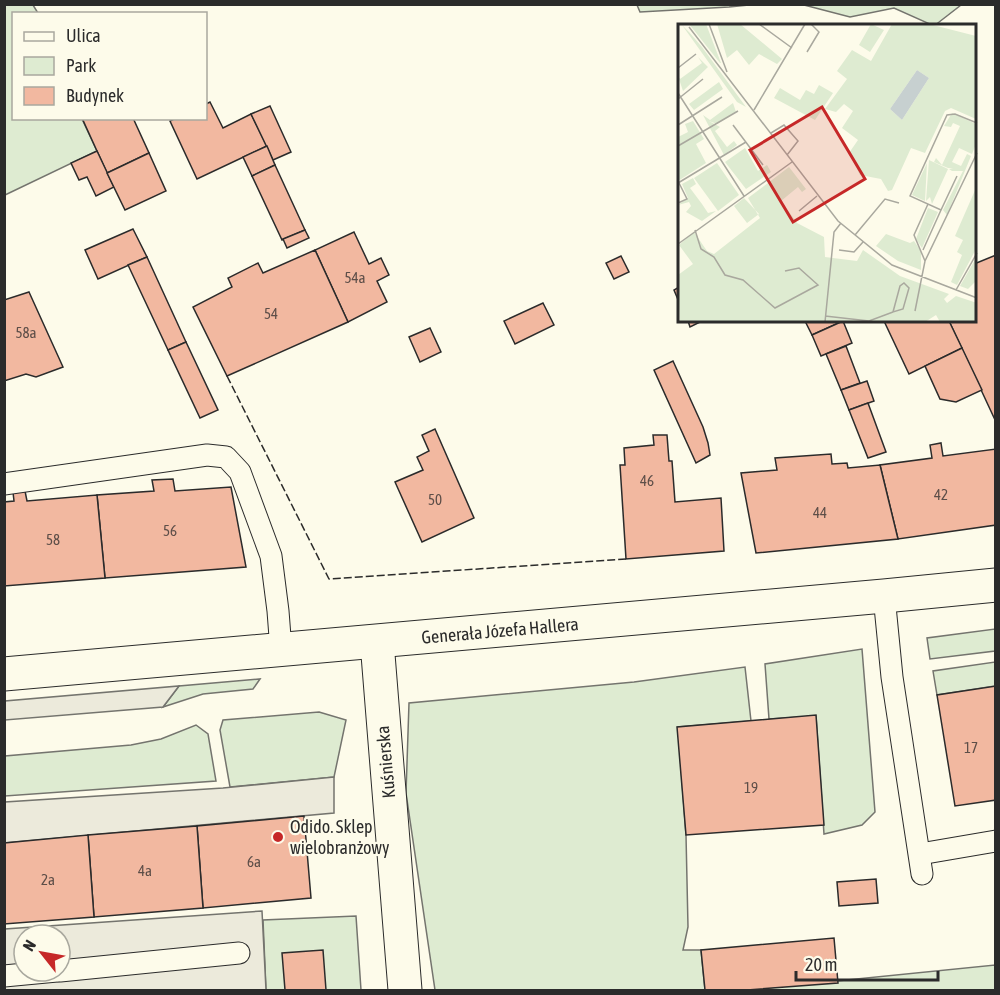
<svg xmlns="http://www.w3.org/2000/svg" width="1000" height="995" font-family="'Asap Condensed',sans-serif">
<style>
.green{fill:#deebd1;stroke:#74746e;stroke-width:1.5}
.parking{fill:#eceadb;stroke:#74746e;stroke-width:1.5;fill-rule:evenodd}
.building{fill:#f2b8a0;stroke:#2b2b2b;stroke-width:1.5}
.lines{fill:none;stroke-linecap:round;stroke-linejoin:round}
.service-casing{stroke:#2b2b2b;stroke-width:23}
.minor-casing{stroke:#2b2b2b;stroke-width:35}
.tertiary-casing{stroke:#2b2b2b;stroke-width:35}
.service{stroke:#fdfbea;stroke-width:21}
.minor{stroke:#fdfbea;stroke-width:33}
.tertiary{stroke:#fdfbea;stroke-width:33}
.fence{stroke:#2b2b2b;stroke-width:1.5;stroke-dasharray:8 3;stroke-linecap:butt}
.poi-dot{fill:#c62828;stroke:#fdfbea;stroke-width:2}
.labels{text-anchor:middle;stroke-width:4.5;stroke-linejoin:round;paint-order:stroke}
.number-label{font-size:15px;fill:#5d4e48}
.street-label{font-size:18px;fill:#2b2b2b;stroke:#fdfbea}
.poi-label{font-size:18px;fill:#2b2b2b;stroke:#fdfbea;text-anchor:start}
.inset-road{fill:none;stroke:#a9a89e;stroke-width:1.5}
.view{fill:#c62828;fill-opacity:0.15;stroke:#c62828;stroke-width:3}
.inset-edge{fill:none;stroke:#2b2b2b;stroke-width:3}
</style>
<rect width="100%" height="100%" fill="#fdfbea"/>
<g class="green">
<path d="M5,5H33L38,13L14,14V118L82,119L97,151L5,195Z"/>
<path d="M637,5H749L729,7L640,12Z"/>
<path d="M804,5H961L934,26L894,8L850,17Z"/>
<path d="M995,629V651L930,659L927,638Z"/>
<path d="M862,649L875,812L862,825L824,834L816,716L769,719L765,664Z"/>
<path d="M995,662V686L937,695L933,671Z"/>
<path d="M745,667L751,721L678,727L686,835L688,927L683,950H701L705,990H435L406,793L409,703L634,682Z"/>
<path d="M260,679L253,689L203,694L163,707L179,686Z"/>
<path d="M319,712L346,720L334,777L230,787L220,730L223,720Z"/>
<path d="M196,725L208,734L216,781L5,796V756L131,745L161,739Z"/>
<path d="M356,916L361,990H266L263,920Z"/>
<path d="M995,965V990H747Z"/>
</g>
<g class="parking">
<path d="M179,686L163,707L5,720V701Z"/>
<path d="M334,777V813L5,843V802L223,788Z"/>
<path d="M262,911L266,990H5V929ZM24,935H60V971H24Z"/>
</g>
<g class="building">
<path d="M210,102L223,128L251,114L267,146L197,179L170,121L176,118H206V104Z"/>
<path d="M270,106L291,152L273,160L251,114Z"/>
<path d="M82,118H133L149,153L107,173Z"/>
<path d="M267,146L275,165L252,176L243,157Z"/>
<path d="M97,151L114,187L96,196L87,177L79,180L71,163Z"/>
<path d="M149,153L166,191L125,210L107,173Z"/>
<path d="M275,165L305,230L282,240L252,176Z"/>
<path d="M133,229L147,257L98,279L85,250Z"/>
<path d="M305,230L309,238L287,248L283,239Z"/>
<path d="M354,232L369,264L381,258L389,275L377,281L387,302L348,322L315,250Z"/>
<path d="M315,250L348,322L227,376L193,307L232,287L228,278L258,263L263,273Z"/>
<path d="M996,255V422L949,321H974V264Z"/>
<path d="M621,256L629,272L614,279L606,263Z"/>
<path d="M147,257L186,342L168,350L128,265Z"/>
<path d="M679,287V302L674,290Z"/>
<path d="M29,292L63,367L36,377L26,374L4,381V300Z"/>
<path d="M543,303L554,325L515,344L504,321Z"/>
<path d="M688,321H702L690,327Z"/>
<path d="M805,321H843L812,335Z"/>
<path d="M843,321L852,343L821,356L812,335Z"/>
<path d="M884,321H949L962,348L909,374Z"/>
<path d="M430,328L441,352L420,362L409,337Z"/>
<path d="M186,342L218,410L200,418L168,350Z"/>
<path d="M846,346L860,383L841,390L826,354Z"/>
<path d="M962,348L982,390L956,402L940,399L925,366Z"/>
<path d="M673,361L703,427L708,443L710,455L696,463L654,370Z"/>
<path d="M867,381L874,401L849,410L841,390Z"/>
<path d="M868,403L886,452L868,458L849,410Z"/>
<path d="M435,429L474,518L422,542L395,482L423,470L417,457L429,451L422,435Z"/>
<path d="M653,435H667L669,461H672L675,502L721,498L724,551L626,559L620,465H625L624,448L654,445Z"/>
<path d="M941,443L943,456L996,449V525L898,539L880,465L932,458L930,445Z"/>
<path d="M831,454L832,464L847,463L848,468L880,465L898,539L756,553L741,473L777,470L775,458Z"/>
<path d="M173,479L175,491L231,487L246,567L105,578L97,495L154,491L152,480Z"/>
<path d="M25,491L27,501L97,495L105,578L4,586V502L14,501L13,492Z"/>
<path d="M996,686V800L955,806L937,695Z"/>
<path d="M816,715L824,825L686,835L677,727Z"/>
<path d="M304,816L311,898L203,908L197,826Z"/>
<path d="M197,826L203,908L94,917L88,835Z"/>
<path d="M88,835L94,917L4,924V843Z"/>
<path d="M876,879L878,903L839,906L837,882Z"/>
<path d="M834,938L838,983L747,990H705L701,950Z"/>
<path d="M323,950L326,990H285L282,953Z"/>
</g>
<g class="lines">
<defs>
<g id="service">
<path d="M4,484L207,455L226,457L240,472L271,556L278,611L281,650"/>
<path d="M884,596L892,677L922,874"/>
<path d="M920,854L996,841"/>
<path d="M60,971L239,953"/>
<path d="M4,976L57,971"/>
</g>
<path id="minor" d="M377,642L405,990"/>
<path id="tertiary" d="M4,674L884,596L996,585"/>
</defs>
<use href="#service" class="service-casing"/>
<use href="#minor" class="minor-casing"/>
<use href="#tertiary" class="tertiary-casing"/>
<use href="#service" class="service"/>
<use href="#minor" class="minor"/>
<use href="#tertiary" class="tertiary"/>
<path class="fence" d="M227,376L329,579L626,559"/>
</g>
<circle class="poi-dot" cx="278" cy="837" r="6"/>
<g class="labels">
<g class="number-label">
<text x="355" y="283">54a</text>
<text x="271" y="319">54</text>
<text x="26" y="338">58a</text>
<text x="647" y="486">46</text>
<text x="941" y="500">42</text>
<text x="435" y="505">50</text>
<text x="820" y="518">44</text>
<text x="170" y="536">56</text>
<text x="53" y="545">58</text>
<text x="971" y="753">17</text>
<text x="751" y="793">19</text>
<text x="254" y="867">6a</text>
<text x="145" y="876">4a</text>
<text x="48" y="885">2a</text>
</g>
<g class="street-label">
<text transform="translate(500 631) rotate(-5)" y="6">Generała Józefa Hallera</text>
<text transform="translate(386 762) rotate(-95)" y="6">Kuśnierska</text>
</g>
<g class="poi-label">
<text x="290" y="833">Odido. Sklep<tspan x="290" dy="21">wielobranżowy</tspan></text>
</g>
</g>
<g transform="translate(678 24)">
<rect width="298" height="298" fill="#fdfbea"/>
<path d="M11,0H28L43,39H42ZM39,0H62L104,35L99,40L81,30L71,41L59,26L49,34ZM193,0L206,6L192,28L181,21ZM214,0H251L298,12V95L273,84L267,87L247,129L233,124L214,166L210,167L203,155L182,151L171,129L180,116L164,104L175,87L166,80L158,88L147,85L169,55L159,47L174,26L193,37ZM239,46L251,54L224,96L212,85ZM4,1L11,8L24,23L68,83L59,78ZM20,33L30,43L5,67L0,52L2,55L24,39ZM41,58L45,65L16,86L11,80ZM141,61L155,69L137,96L96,74L102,64L122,76L128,66L136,70ZM55,79L58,88L39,100L31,97L42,103L37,107L49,123L56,117L59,121L46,131L25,91L32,96ZM274,89L298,100V120L294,130L281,124L274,138L283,142L289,130L293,132L269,191L265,186L285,147H274L271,145L275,144H270L256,138L258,134L264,141L282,102L275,99L273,103L266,102ZM15,97L26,115L18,120L28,139L0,157V113L10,108L7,100ZM67,124L80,147L89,141L93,148L68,165L47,138ZM251,136L270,145L254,180L252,173L248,177ZM39,139L61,171L40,187L16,154ZM249,139L247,177L234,171ZM111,143L128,165L124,168L120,163L103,177L119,199L146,213L147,233L179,237L185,226L222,252L271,270L266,275L269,279L278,272L299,279L298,298H262L258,291L247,298H2L0,251L15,240L1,221L16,208L29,227L36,230L82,194L70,174ZM15,154L18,160L12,164L24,180L30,189L38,187L24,197L8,188L13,182L11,178L0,181L10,174L4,160ZM298,164V225L279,261L273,258L284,231L279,228L285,216L277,212ZM66,174L81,190L69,199L56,182ZM250,184L260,188L244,224L238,215ZM208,210L232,219L236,217L243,227V246L220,237L198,222ZM298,234V257L290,265L282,262Z" fill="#deebd1" fill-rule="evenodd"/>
<path d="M239,46L251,54L224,96L212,85Z" fill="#c7d0d0"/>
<path class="inset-road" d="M31,0L49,48M81,0L114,24M11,3L160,197L214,241L299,274M129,28L141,8L133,0M0,44L18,30M0,69L66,172M0,75L25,55M76,86L127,0M0,101L44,73M55,101L85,141M93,109L106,101L120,117L109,131M0,122L60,87M279,152L263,186L232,172L269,91L277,90L299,99M0,159L68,118M0,179L9,175L1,159M121,187L139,172M17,206L23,225L36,233L47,251L65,256L97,284L140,261L121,244L107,247M177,211L207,175L221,179M0,220L114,138M161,226L176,228L185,218M245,226L263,186M247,237L236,211L250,180M226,259L231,264L225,285L215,288L222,262ZM278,266L299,229M237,287L247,237L299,129M147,292L191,297L215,288M147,298L156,208L163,199"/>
<path class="view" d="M144,83L187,155L115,198L72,126Z"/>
<rect width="298" height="298" class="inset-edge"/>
</g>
<rect width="1000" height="995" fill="none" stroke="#2b2b2b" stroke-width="12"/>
<rect x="12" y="12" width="195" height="108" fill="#fdfbea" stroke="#a9a89e" stroke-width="1.5"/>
<rect x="24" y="32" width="30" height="9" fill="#fdfbea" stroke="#a9a89e" stroke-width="1.5"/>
<text x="66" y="42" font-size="18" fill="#2b2b2b">Ulica</text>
<rect x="24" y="57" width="30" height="18" fill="#deebd1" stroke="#a9a89e" stroke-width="1.5"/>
<text x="66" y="72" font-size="18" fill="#2b2b2b">Park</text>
<rect x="24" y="87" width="30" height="18" fill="#f2b8a0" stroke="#a9a89e" stroke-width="1.5"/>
<text x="66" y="102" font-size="18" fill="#2b2b2b">Budynek</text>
<g transform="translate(42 953) rotate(301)"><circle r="28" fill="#fdfbea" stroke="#a9a89e" stroke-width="1.5"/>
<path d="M0-4.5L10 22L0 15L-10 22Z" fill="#c62828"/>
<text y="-9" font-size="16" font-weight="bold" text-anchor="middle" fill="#2b2b2b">N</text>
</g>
<path d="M796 971v9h142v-9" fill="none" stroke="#2b2b2b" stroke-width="3"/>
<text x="805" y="971" font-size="18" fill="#2b2b2b" stroke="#fdfbea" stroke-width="4.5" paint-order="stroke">20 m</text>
</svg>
